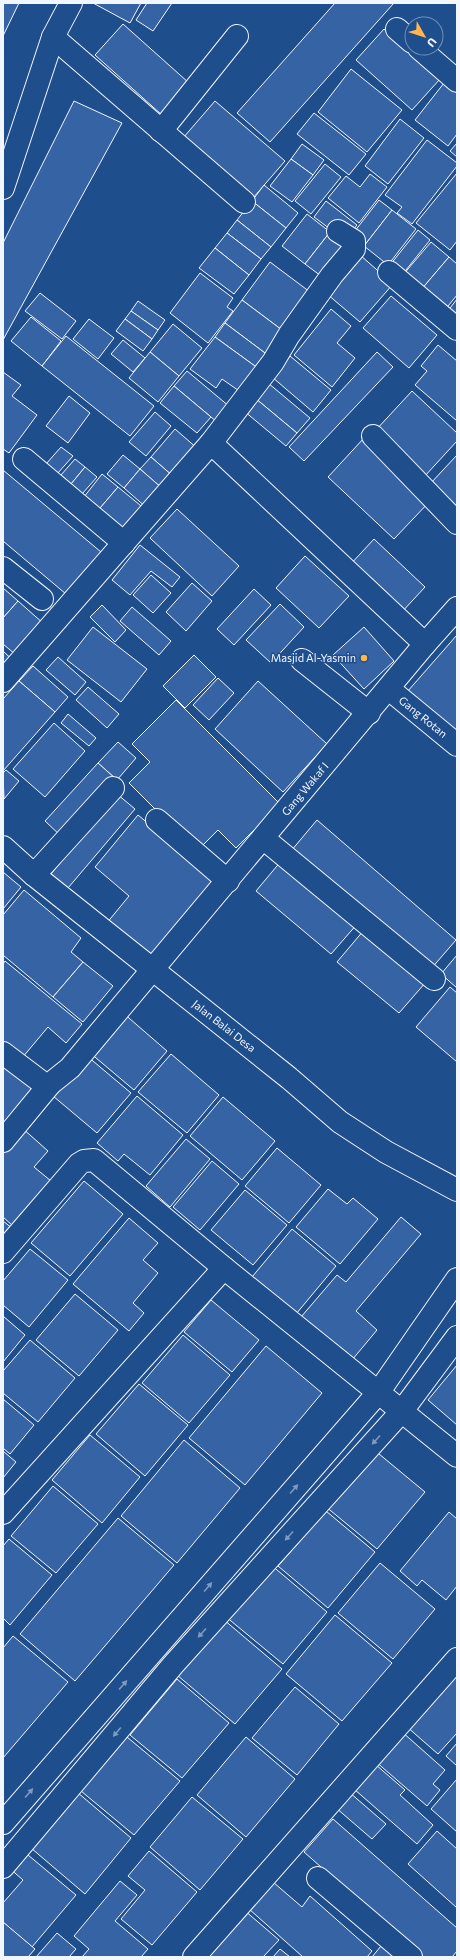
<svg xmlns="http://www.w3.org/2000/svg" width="460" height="1960" font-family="Commissioner,sans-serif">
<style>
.building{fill:#3563a3;stroke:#f2f6ff}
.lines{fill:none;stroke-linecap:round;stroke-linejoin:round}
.minor-casing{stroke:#f2f6ff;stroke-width:24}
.minor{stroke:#1f4e8c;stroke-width:22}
.oneway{fill:#7e9ac0}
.poi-dot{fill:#ffb74d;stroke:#1f4e8c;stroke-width:1.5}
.labels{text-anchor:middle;stroke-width:3;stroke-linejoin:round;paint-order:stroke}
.poi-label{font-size:11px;fill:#f2f6ff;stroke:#1f4e8c;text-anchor:end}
.street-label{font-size:11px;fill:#f2f6ff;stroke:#1f4e8c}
</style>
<rect width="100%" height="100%" fill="#1f4e8c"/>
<g class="building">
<path d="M3,3H19L3,36Z"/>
<path d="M93,3H141L130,23Z"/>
<path d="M147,3H172L153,31L136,20Z"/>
<path d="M335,3H394L270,142L237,113Z"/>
<path d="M123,24L189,83L162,115L95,55Z"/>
<path d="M384,29L440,79L412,110L356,60Z"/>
<path d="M351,69L402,110L367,152L318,112Z"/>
<path d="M444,83L457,93V134L448,146L415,120Z"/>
<path d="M74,101L122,123L3,340V243Z"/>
<path d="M215,101L285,161L253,198L183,138Z"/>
<path d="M314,113L366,154L349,175L297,134Z"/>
<path d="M400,119L424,138L388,184L365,166Z"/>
<path d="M427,140L457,163V166L412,224L397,213L402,207L385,195Z"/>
<path d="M457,143V157L450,151Z"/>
<path d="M302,144L324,160L313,175L291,159Z"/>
<path d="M291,159L313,175L292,202L270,186Z"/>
<path d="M325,164L341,177L311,214L295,201Z"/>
<path d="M457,173V241L450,250L416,223Z"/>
<path d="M370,174L387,187L359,223L328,198L346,176L360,187Z"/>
<path d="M264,185L298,213L286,228L252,201Z"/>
<path d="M379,200L392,210L364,246L351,236Z"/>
<path d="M252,201L286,228L271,247L237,220Z"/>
<path d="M326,201L357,225L345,240L314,217Z"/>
<path d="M392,210L416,229L388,265L364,246Z"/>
<path d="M307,214L330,232L305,264L282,246Z"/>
<path d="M237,220L271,247L261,259L227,233Z"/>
<path d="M418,230L430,240L402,275L390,265Z"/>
<path d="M330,232L349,247L325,279L305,264Z"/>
<path d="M227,233L261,259L249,275L215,248Z"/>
<path d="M431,242L449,257L420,291L402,276Z"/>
<path d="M215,248L249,275L234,294L199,268Z"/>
<path d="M360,255L393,284L360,322L327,294Z"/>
<path d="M449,257L457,264V295L444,311L420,291Z"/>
<path d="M270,262L314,295L286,333L242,300Z"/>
<path d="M200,273L233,298L227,307L233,311L208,343L170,313Z"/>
<path d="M40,293L76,321L62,339L25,311Z"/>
<path d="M391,296L437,335L409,368L363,328Z"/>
<path d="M457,299V320L447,312Z"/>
<path d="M242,300L286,333L269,356L225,323Z"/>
<path d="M138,301L165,320L158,330L131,311Z"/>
<path d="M331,309L351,326L337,343L355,358L332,387L294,355Z"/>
<path d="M131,311L158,330L152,339L125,319Z"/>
<path d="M31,317L61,341L42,366L11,341Z"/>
<path d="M89,319L114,338L98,359L73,339Z"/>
<path d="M125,319L152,339L143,351L116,331Z"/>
<path d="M225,323L269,356L259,369L215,337Z"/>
<path d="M173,324L202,348L179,376L150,352Z"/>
<path d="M66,336L154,406L130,436L42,366Z"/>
<path d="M215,337L259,369L242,393L222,379L216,388L190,369Z"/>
<path d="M123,340L145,358L133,372L111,354Z"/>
<path d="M438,345L457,361V421L415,385L427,371L421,366Z"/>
<path d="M150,352L179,376L158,402L129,378Z"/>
<path d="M377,352L393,367L304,461L289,447Z"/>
<path d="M290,356L331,390L313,412L272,377Z"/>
<path d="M187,371L230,407L217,422L174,386Z"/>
<path d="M3,372L21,385L12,396L37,415L9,453L3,449Z"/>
<path d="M268,383L310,418L297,433L255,398Z"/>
<path d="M174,386L211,417L197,433L160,403Z"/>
<path d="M412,391L457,433V441L424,477L375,431Z"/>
<path d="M69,396L90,413L68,443L46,426Z"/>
<path d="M255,398L297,433L286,446L244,411Z"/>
<path d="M155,412L171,426L146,456L129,442Z"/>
<path d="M175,429L198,449L174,477L151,457Z"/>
<path d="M364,438L431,500L394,539L328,477Z"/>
<path d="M61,447L73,456L57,474L46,464Z"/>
<path d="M123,455L140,469L124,488L107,474Z"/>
<path d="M457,455V509L430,484Z"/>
<path d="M151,457L174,477L163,489L140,469Z"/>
<path d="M75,459L85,467L71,484L61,475Z"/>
<path d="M85,467L97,477L82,494L71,484Z"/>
<path d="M140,469L163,489L147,508L124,488Z"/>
<path d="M3,470L101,552L66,594L3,541Z"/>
<path d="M102,474L118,487L95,514L80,502Z"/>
<path d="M118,487L146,510L123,538L95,514Z"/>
<path d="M177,509L239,566L212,596L150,538Z"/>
<path d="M374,539L425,587L400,614L349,566Z"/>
<path d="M140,545L180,577L172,587L151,571L130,595L112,580Z"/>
<path d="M305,556L349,596L319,628L276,588Z"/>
<path d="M151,575L171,593L153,613L133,595Z"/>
<path d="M192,583L212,601L186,631L166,612Z"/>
<path d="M3,588L18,601L3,618Z"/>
<path d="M254,589L271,605L234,645L217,629Z"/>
<path d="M18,601L44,624L16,655L3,644V618Z"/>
<path d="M280,604L304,627L271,663L246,640Z"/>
<path d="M102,605L126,630L115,642L90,617Z"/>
<path d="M132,607L171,641L159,655L120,621Z"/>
<path d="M93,627L147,669L121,702L67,660Z"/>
<path d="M364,627L394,661L364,689L333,655Z"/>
<path d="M457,635V737L407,692Z"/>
<path d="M3,651L17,664L3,666Z"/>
<path d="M194,655L216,677L185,708L163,686Z"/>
<path d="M58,657L86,682L75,695L46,670Z"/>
<path d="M33,666L68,697L55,712L19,681Z"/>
<path d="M218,678L234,693L209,720L193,705Z"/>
<path d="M19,681L55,712L3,771V699Z"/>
<path d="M258,681L327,744L283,792L215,729Z"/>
<path d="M88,687L119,714L107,728L76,700Z"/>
<path d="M176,700L280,804L236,848L218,830L197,851L129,783L150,762L132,744Z"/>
<path d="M68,714L96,738L89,746L61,723Z"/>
<path d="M54,723L85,751L45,797L13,769Z"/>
<path d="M118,742L136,758L117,780L98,763Z"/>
<path d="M98,763L117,780L63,838L45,821Z"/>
<path d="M6,770L19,781L4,799L3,773Z"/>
<path d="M117,794L135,809L68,888L51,874Z"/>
<path d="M138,815L215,879L148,959L106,924L129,896L95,867Z"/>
<path d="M317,820L456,940L430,970L291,851Z"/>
<path d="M282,860L358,923L331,954L256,891Z"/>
<path d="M3,872L21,887L3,909Z"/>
<path d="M24,890L81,938L71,952L83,962L53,997L3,955V915Z"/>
<path d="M364,930L426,982L399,1013L337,962Z"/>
<path d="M457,955V988L441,974Z"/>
<path d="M5,961L82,1024L66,1043L48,1027L22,1058L3,1042V964Z"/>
<path d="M83,962L113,986L83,1022L53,997Z"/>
<path d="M450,987L457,993V1062L416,1027Z"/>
<path d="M122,1012L167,1051L134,1090L89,1052Z"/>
<path d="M171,1054L219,1095L187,1133L138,1092Z"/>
<path d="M3,1056L38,1085L3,1126Z"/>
<path d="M87,1056L131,1093L97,1133L53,1096Z"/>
<path d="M137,1096L183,1135L150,1175L124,1154L118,1161L97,1143Z"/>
<path d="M223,1097L275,1141L242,1180L190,1136Z"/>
<path d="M21,1127L48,1151L34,1167L51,1181L13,1226L3,1217V1148Z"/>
<path d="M186,1139L210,1159L170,1207L146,1186Z"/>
<path d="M277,1148L321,1185L289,1223L245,1186Z"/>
<path d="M212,1161L239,1184L200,1230L173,1207Z"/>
<path d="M84,1181L123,1214L70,1276L31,1243Z"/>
<path d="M328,1189L347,1204L353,1198L378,1219L340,1264L296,1227Z"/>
<path d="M245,1190L287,1225L253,1265L211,1230Z"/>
<path d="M401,1217L421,1234L356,1311L377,1330L352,1360L301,1317L337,1275L346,1282Z"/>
<path d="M129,1218L158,1243L143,1260L158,1273L133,1303L144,1313L129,1331L73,1284Z"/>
<path d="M3,1221L12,1228L3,1239Z"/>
<path d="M292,1229L336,1266L296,1314L252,1277Z"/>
<path d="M30,1249L68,1280L29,1327L3,1305V1281Z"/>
<path d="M75,1294L118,1330L79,1376L36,1340Z"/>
<path d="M211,1300L259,1340L232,1372L184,1332Z"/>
<path d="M3,1316L25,1335L3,1362Z"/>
<path d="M183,1335L230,1375L189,1423L142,1383Z"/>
<path d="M30,1340L75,1378L38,1422L3,1393V1371Z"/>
<path d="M266,1346L322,1393L245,1485L189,1438Z"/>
<path d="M457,1365V1425L428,1400Z"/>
<path d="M139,1384L188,1425L145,1476L96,1434Z"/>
<path d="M3,1399L34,1425L10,1454L3,1448Z"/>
<path d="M90,1435L140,1477L102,1523L52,1480Z"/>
<path d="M184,1440L240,1488L177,1563L121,1516Z"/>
<path d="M373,1449L425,1492L377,1549L325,1506Z"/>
<path d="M3,1451L16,1462L3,1478Z"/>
<path d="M53,1486L98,1524L56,1573L11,1536Z"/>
<path d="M326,1511L375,1552L328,1608L278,1566Z"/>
<path d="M449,1512L457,1519V1586L446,1600L422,1580L417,1586L400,1571Z"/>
<path d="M118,1518L174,1565L75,1681L20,1634Z"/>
<path d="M9,1539L52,1575L10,1625L3,1618V1546Z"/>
<path d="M380,1563L435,1609L393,1659L338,1613Z"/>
<path d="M270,1564L327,1612L283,1664L225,1616Z"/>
<path d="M335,1615L392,1663L342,1721L286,1674Z"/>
<path d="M223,1619L282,1669L235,1724L177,1675Z"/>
<path d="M13,1636L68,1682L3,1758V1648Z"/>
<path d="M457,1668V1733L438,1754L406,1726Z"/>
<path d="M177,1679L229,1723L182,1778L130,1735Z"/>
<path d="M295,1687L339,1724L297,1775L252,1738Z"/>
<path d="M401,1731L445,1770L433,1784L440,1790L427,1806L375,1761Z"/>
<path d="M127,1737L180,1781L134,1835L81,1791Z"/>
<path d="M246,1737L295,1779L246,1837L197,1795Z"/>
<path d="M457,1743V1766L446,1756Z"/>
<path d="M375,1764L405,1790L400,1795L433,1825L417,1844L354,1789Z"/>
<path d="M457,1779V1832L431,1809Z"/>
<path d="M77,1792L131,1838L85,1894L31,1848Z"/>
<path d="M349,1792L386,1824L372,1839L335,1807Z"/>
<path d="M192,1797L243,1839L200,1890L150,1847Z"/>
<path d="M333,1819L457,1928V1951L452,1957H423L304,1852Z"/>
<path d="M437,1831L457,1849V1908L408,1864Z"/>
<path d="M22,1850L76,1895L32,1947L3,1922V1903L23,1880L8,1867Z"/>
<path d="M149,1851L197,1892L152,1945L121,1919L145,1890L128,1876Z"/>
<path d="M120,1881L137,1895L115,1921L148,1949L141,1957H82L89,1949L74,1936Z"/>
<path d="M273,1882L302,1907L310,1896L372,1951L367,1957H303L249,1909Z"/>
<path d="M244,1910L279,1940L263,1957H203Z"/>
<path d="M3,1922L35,1949L28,1957H3Z"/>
<path d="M57,1933L76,1949L69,1957H36Z"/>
<path d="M381,1946L394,1957H372Z"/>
<path d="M280,1949L290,1957H273Z"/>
</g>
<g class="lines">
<defs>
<g id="minor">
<path d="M397,29L412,42"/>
<path d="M53,37L244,202"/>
<path d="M419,48L457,81"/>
<path d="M161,131L237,36"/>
<path d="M3,188L53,37L71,3"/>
<path d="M389,272L457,329"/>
<path d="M373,436L457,523"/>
<path d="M211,443L425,644"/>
<path d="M24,459L124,543"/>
<path d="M3,568L42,599"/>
<path d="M302,660L369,713"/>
<path d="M3,681L211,443L273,362L289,335L332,275L354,249V241L338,231"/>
<path d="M389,689L457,745"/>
<path d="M157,820L228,881"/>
<path d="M263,838L434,979"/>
<path d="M3,847L34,875L289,1078L340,1122L386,1152L457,1190"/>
<path d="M34,875L113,788"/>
<path d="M3,1053L44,1084H50L70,1068L425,644L457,608"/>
<path d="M3,1141L50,1084"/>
<path d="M3,1252L79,1164L84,1161L94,1160L224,1268L457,1456"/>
<path d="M3,1513L224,1268"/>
<path d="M3,1823L378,1393L457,1279"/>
<path d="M3,1867L173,1665L402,1411L457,1337"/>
<path d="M318,1878L411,1957"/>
<path d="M194,1957L457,1659"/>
</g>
</defs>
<use href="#minor" class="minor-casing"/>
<use href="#minor" class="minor"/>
</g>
<defs><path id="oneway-solid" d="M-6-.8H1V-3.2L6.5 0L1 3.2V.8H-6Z"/></defs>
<g class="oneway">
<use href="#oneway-solid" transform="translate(376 1440) rotate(132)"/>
<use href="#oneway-solid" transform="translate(294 1489) rotate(-49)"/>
<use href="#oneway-solid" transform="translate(289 1536) rotate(132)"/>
<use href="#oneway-solid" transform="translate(208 1587) rotate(-49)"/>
<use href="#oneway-solid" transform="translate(202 1633) rotate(132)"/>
<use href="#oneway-solid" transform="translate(123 1685) rotate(-49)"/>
<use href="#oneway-solid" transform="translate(117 1732) rotate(130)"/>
<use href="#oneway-solid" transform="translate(29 1793) rotate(-49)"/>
</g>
<circle class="poi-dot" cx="364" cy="658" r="4"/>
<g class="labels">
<g class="poi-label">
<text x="356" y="662">Masjid Al-Yasmin</text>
</g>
<g class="street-label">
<text transform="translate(423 717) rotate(39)" y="4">Gang Rotan</text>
<text transform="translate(305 789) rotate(-50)" y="4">Gang Wakaf I</text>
<text transform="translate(224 1026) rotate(38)" y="4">Jalan Balai Desa</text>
</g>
</g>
<rect width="460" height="1960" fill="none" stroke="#f2f6ff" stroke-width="8"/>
<g transform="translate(424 36) rotate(129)"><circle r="19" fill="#1f4e8c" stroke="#7391ba"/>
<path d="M0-3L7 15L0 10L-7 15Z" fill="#ffb74d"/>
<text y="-6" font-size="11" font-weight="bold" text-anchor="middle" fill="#f2f6ff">U</text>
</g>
</svg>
